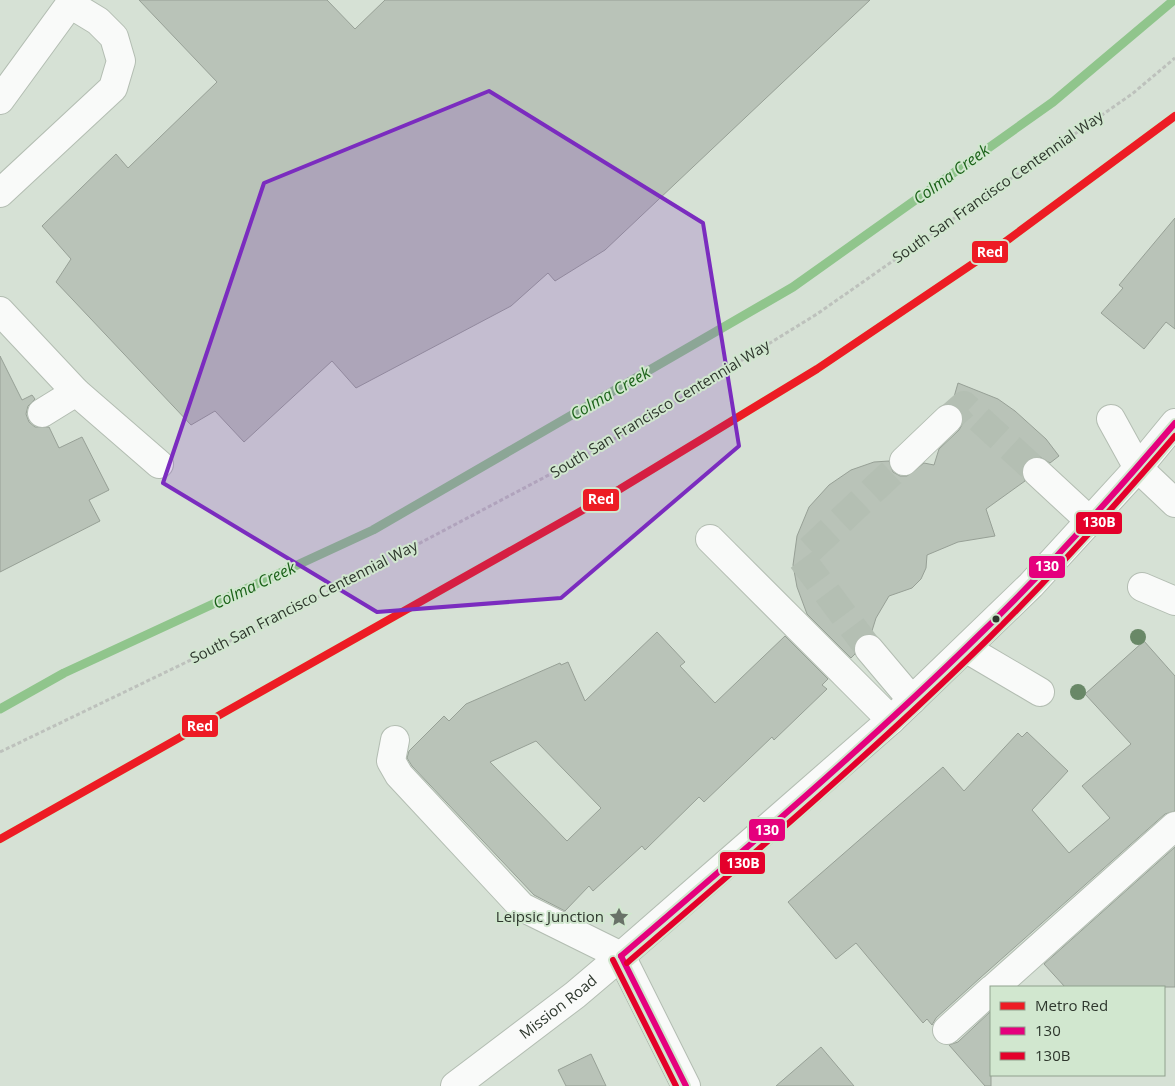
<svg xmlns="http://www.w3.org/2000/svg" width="1175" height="1086" font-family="'Open Sans',sans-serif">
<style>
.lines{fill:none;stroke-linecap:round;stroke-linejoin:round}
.stream{stroke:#90c58c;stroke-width:9}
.building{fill:#b9c3b8;stroke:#97a096;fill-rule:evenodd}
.minor-tunnel{stroke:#b4bfb3;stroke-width:28;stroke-dasharray:28 14;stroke-linecap:butt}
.minor-casing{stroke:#b3bdb2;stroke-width:30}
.major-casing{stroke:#b3bdb2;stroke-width:30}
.path{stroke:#bdc1bc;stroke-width:3;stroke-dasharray:4 2.5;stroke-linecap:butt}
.minor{stroke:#f9faf9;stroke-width:28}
.major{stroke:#f9faf9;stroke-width:28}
.bus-1-casing{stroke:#d1e7cf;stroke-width:10}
.bus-2-casing{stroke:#d1e7cf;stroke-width:10}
.bus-1{stroke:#e5007d;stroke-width:6}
.bus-2{stroke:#e4002b;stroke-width:6}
.metro-1-casing{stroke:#d1e7cf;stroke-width:11}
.metro-1{stroke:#ed1c24;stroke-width:8}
.tree{fill:#698867}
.marked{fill:#7b2cbf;fill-opacity:0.2;stroke:#7b2cbf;stroke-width:4;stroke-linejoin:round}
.bus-dot{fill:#2e372d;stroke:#d1e7cf;stroke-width:2}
.labels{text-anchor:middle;stroke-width:4;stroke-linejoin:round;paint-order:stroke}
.street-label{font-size:15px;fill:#2e372d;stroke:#d1e7cf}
.poi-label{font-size:15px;fill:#2e372d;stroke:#d1e7cf;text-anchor:end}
.water-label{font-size:16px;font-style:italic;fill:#1b6219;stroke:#d1e7cf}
.line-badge{stroke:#d1e7cf;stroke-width:2}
.badge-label{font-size:14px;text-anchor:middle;font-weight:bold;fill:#fff}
</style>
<rect width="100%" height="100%" fill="#d6e1d5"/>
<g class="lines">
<path class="stream" d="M0,709L64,673L373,530L793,287L1053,102L1174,0"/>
</g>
<g class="building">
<path d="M139,0H327L355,29L385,0H870L605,250L555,281L548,273L511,306L356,388L332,361L244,442L215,411L191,425L56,282L71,259L42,226L116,154L128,168L217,82Z"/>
<path d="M1175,218V329L1166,322L1144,349L1101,313L1123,288L1119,285Z"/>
<path d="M0,356L22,400L32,395L35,399L28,406L26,414L29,422L35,427H49L59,448L82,437L109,490L89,500L100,521L0,572Z"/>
<path d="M958,383L998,399L1015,411L1046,439L1059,456L1050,463L1040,457H1033L1026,461L1022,469L1025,481L986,509L995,536L958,542L927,555L926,568L921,579L912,588L889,596L876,618L871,634L859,637L854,644L855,654L851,658L807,614L797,587L793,565L797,536L809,507L829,485L851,470L874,462L889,461L893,472L900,476H907L924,463L934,465L939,449L959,430L963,423V416L960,409L952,404Z"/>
<path d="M657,632L685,662L680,666L715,703L785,636L828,679L822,685L827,689L774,740L772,737L704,802L699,797L645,850L642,846L593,891L589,886L565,911L534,895L412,766L407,758L409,751L444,716L449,721L466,704L560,663L561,665L568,662L585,701ZM536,741L601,808L567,841L490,762Z"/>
<path d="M1144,641L1175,676V811L1165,814L980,978L936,1018L932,1025L927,1019L923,1023L856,943L836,959L788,902L943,767L964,791L1018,733L1022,737L1027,732L1068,771L1032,810L1069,853L1110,818L1082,786L1131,744L1085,694Z"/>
<path d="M1175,847V987H1065L1044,964Z"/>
<path d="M991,1011V1086H985L949,1045L958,1042Z"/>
<path d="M821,1047L854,1086H776Z"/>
<path d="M591,1054L606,1086H566L558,1070Z"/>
</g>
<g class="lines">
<g class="minor-tunnel">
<path d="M948,419L964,405L1037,472"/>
<path d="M869,649L801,558L904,461"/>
</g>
<defs>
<g id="minor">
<path d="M0,100L70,4L98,21L114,37L121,61L113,88L0,193"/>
<path d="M0,311L76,392L159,464"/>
<path d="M42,413L76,392"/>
<path d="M1111,419L1138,468L1175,503"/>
<path d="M904,461L948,419"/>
<path d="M1037,472L1091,522"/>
<path d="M710,539L891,720"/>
<path d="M1142,587L1175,601"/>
<path d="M869,649L912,700"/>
<path d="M967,649L1040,692"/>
<path d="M395,740L391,761L399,775L522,907L621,956"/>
<path d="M621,956L686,1086"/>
<path d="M995,987L1175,826"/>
<path d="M947,1030L991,990"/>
<path id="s1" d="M455,1086L575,995L621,956L891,720L1031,585L1138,468"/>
</g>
<path id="major" d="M1138,468L1175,423"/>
</defs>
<use href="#minor" class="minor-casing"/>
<use href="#major" class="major-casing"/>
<path class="path" d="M0,752L278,618L598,449L817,314L1132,94L1175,58"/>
<use href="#minor" class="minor"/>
<use href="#major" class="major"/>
<defs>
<g id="bus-1">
<path d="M621,956C742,852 864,748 978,636C1048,569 1112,497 1175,423"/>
<path d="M621,956L686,1086"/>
</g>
<g id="bus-2">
<path d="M613,960L676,1086"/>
<path d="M627,963C749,858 871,754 986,641C1052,576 1114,507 1175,436"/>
</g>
</defs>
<use href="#bus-1" class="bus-1-casing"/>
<use href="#bus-2" class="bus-2-casing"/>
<use href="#bus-1" class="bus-1"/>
<use href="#bus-2" class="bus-2"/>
<defs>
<path id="metro-1" d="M0,839L620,489L817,369L1005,242L1175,116"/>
</defs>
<use href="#metro-1" class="metro-1-casing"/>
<use href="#metro-1" class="metro-1"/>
</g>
<g class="tree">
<circle cx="1138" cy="637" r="8"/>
<circle cx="1078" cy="692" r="8"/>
</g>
<path class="marked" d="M489,91L703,223L739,446L561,598L377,612L163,483L264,183Z"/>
<defs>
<symbol id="sight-bare" viewBox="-9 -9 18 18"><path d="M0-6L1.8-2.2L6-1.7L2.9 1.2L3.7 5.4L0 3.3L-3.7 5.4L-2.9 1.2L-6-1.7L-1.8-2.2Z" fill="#697268" stroke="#d1e7cf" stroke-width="2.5" paint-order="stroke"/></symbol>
</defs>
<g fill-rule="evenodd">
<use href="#sight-bare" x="605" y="903" width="28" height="28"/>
</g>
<circle class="bus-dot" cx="996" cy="619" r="4.5"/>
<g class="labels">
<g class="street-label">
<text transform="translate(998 187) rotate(-35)" y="5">South San Francisco Centennial Way</text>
<text transform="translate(660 409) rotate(-31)" y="5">South San Francisco Centennial Way</text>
<text transform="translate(304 602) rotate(-27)" y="5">South San Francisco Centennial Way</text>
<text dy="5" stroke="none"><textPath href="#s1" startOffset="130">Mission Road</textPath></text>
</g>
<g class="poi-label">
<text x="604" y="922">Leipsic Junction</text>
</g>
<g class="water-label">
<text transform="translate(951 174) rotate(-36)" y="6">Colma Creek</text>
<text transform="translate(610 393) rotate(-30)" y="6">Colma Creek</text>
<text transform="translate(254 585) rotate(-25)" y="6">Colma Creek</text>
</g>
</g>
<g class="line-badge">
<rect x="971" y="240" width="38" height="24" rx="5" fill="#ed1c24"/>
<rect x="582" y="488" width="38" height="24" rx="5" fill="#ed1c24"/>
<rect x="1075" y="511" width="48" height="24" rx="5" fill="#e4002b"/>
<rect x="1028" y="555" width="38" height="24" rx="5" fill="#e5007d"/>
<rect x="181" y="714" width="38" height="24" rx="5" fill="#ed1c24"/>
<rect x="748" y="818" width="38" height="24" rx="5" fill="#e5007d"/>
<rect x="719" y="851" width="47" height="24" rx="5" fill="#e4002b"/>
</g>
<g class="badge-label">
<text x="990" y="257">Red</text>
<text x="601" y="504">Red</text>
<text x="1099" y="527">130B</text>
<text x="1047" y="571">130</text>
<text x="200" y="731">Red</text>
<text x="767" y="835">130</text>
<text x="743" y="868">130B</text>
</g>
<rect x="990" y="986" width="175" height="90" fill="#d1e7cf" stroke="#90a18e"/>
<rect x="1000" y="1002" width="25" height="8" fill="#ed1c24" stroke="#90a18e"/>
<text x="1035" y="1011" font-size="15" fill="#2e372d">Metro Red</text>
<rect x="1000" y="1027" width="25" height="8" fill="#e5007d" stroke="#90a18e"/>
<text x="1035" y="1036" font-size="15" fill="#2e372d">130</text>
<rect x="1000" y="1052" width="25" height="8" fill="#e4002b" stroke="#90a18e"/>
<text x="1035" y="1061" font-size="15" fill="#2e372d">130B</text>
</svg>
